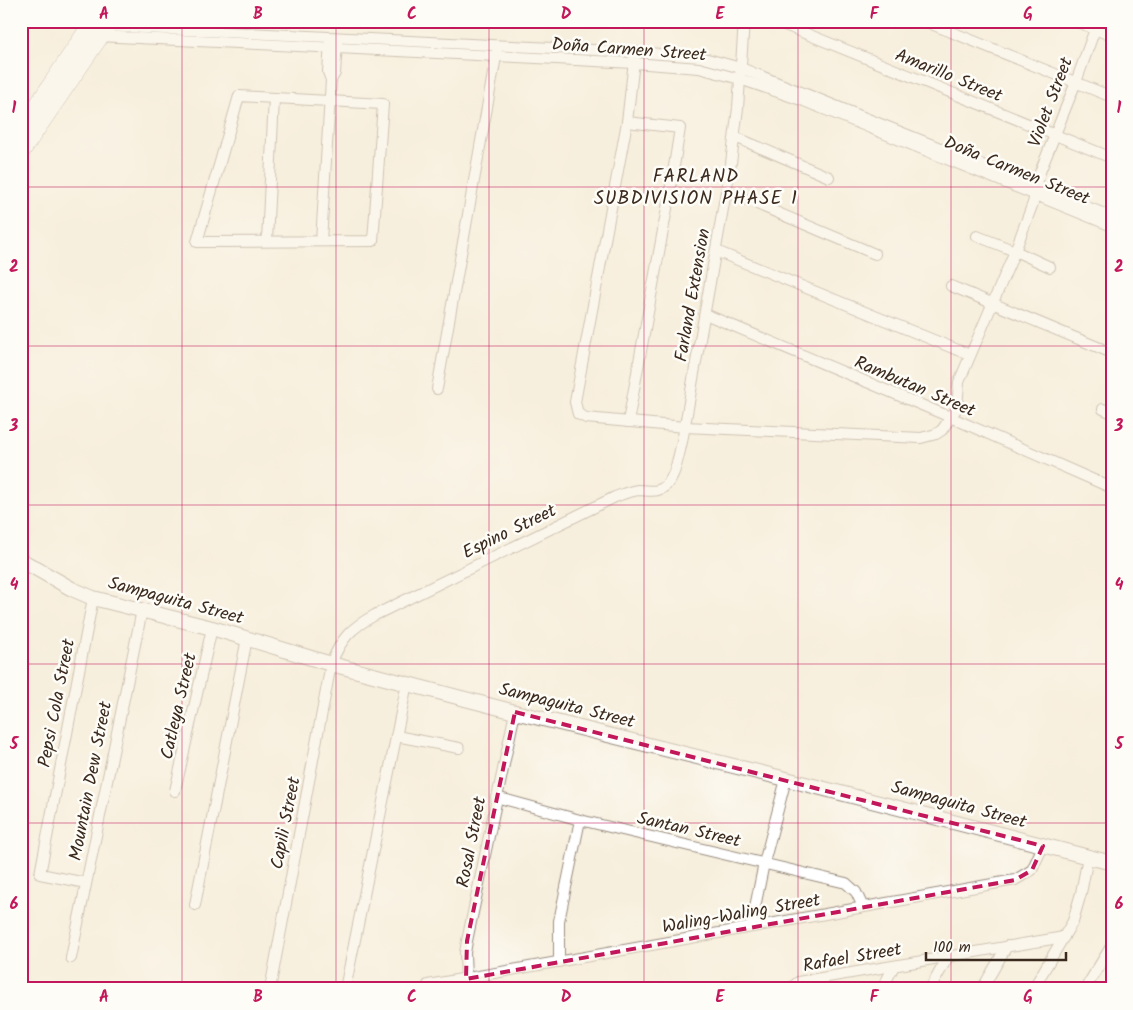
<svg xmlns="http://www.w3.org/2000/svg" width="1133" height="1010" font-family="Kalam,sans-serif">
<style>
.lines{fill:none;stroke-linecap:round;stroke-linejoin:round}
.minor-casing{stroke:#998c7e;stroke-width:12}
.tertiary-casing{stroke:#998c7e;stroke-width:16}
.trunk-casing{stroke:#998c7e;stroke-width:19}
.minor{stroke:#fff;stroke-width:10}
.tertiary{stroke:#fff;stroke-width:14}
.trunk{stroke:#fff;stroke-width:18}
.marked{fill:none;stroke:#c2185b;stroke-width:4;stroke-dasharray:10 6;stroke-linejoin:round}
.grid{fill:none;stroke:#c2185b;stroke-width:1;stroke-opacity:0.55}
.labels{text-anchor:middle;stroke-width:5;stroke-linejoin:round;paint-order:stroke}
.street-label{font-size:18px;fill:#3b2a1e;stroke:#fdfcf7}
.neighbourhood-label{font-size:19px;letter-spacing:1px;fill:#3b2a1e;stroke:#fdfcf7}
.neatline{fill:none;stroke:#c2185b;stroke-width:2}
.grid-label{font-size:16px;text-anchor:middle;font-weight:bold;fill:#c2185b}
</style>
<rect width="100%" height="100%" fill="#fdfcf7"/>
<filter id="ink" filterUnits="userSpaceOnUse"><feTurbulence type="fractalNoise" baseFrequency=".02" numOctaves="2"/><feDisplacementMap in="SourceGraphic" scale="10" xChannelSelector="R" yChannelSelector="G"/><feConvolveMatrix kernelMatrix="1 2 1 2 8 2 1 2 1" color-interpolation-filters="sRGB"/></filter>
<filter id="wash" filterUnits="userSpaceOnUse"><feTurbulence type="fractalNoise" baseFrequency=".0096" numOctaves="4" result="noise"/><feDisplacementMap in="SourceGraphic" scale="20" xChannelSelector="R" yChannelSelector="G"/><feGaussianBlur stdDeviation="1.12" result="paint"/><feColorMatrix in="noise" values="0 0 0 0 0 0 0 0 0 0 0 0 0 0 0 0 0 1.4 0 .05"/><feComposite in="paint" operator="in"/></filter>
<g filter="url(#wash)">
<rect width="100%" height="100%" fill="#f7efdd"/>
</g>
<g filter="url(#ink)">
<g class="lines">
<defs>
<g id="minor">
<path d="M775,21L1112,158"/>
<path d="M924,21L1112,97"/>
<path d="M1075,21L1112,36"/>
<path d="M104,26L635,52L700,57L741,68L1112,217"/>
<path d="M98,36L634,63L699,68L740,79L804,101L1112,226"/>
<path d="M635,52L627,122L575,402L578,414L586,418L685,427L921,438L936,434L942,430L957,408L959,382L1015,251L1033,203L1040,172L1076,82L1095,29"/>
<path d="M331,80L335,73L337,42"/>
<path d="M239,96L383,104L373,241L197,242Z"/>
<path d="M627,122L680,128L670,192L628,422"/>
<path d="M735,137L829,177"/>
<path d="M726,191L875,254"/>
<path d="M977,236L1015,251L1050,267"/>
<path d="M267,241L274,98"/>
<path d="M321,241L331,80L328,72L330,43"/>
<path d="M716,251L970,355"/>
<path d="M951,286L1112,353"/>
<path d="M705,314L950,417L1112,488"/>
<path d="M437,389L497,51"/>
<path d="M1103,409L1112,413"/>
<path d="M396,736L459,748"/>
<path d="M175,791L212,628"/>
<path d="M496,797L580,820L846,883L856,892L863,907"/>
<path d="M86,883L40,874L93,598"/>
<path d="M195,905L247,638"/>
<path d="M751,927L764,863L786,779"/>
<path d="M71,958L142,610"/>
<path d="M559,962V921L580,820"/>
<path d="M466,979L465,953L467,941L515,712"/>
<path d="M428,985L1015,880L1032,870L1043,846"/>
<path d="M270,989L331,664C341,638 351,628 375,615L615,497C623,494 630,491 638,490C645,490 652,492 658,490C675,486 678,456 682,442L731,163L738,108L744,21"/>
<path d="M345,989L407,683"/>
<path d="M790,989L798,982L1064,937"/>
<path d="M882,989L894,966"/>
<path d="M930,989L949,955"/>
<path d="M982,989L1007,946"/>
<path d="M1033,989L1073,921L1081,893L1088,857"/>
<path d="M1085,989L1112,945"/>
</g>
<path id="tertiary" d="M21,560L72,589L93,598L212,628L331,664L515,712L786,779L1112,863"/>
<g id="trunk">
<path d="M25,125L94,21"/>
<path d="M21,151L110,21"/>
</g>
</defs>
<use href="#minor" class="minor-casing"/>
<use href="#tertiary" class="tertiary-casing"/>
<use href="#trunk" class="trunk-casing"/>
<use href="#minor" class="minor"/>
<use href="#tertiary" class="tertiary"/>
<use href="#trunk" class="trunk"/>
</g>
</g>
<path d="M0 0H1133V1010H0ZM515,712L1043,846L1032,870L1015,880L466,979L467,941Z" fill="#f7efdd" fill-opacity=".55" fill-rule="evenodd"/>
<path class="marked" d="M515,712L1043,846L1032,870L1015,880L466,979L467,941Z"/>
<path class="grid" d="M182,21V989M336,21V989M489,21V989M644,21V989M798,21V989M951,21V989M21,187H1112M21,346H1112M21,505H1112M21,664H1112M21,823H1112"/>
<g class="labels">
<g class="street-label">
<text transform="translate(629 49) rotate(4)" y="6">Doña Carmen Street</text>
<text transform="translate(949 75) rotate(22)" y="6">Amarillo Street</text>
<text transform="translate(1050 102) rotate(-69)" y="6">Violet Street</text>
<text transform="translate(1017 170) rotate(22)" y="6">Doña Carmen Street</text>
<text transform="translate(692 295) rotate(-80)" y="6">Farland Extension</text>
<text transform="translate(915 386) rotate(23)" y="6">Rambutan Street</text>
<text transform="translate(509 531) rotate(-26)" y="6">Espino Street</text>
<text transform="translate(176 600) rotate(15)" y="6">Sampaguita Street</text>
<text transform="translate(56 703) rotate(-79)" y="6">Pepsi Cola Street</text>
<text transform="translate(567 705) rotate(14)" y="6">Sampaguita Street</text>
<text transform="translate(178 706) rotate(-77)" y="6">Catleya Street</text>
<text transform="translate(90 781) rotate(-79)" y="6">Mountain Dew Street</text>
<text transform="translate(959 804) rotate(15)" y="6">Sampaguita Street</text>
<text transform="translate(285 823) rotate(-79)" y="6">Capili Street</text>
<text transform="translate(689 829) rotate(13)" y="6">Santan Street</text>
<text transform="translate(471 842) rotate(-79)" y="6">Rosal Street</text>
<text transform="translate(741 913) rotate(-10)" y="6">Waling-Waling Street</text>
<text transform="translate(852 957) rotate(-10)" y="6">Rafael Street</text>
</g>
<g class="neighbourhood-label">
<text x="696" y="182">FARLAND<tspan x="696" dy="22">SUBDIVISION PHASE 1</tspan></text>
</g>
</g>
<rect width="1133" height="1010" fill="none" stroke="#fdfcf7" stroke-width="55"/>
<path d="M926 952v8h140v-8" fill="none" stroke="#3b2a1e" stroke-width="2.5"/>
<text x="933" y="952" font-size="15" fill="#3b2a1e" stroke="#fdfcf7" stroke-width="4" paint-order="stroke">100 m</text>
<rect x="28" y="28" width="1078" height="954" class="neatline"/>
<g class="grid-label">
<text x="104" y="19">A</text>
<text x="258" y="19">B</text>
<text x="412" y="19">C</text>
<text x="566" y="19">D</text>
<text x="720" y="19">E</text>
<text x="874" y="19">F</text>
<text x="1028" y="19">G</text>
<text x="14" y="113">1</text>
<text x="1119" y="113">1</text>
<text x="14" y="272">2</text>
<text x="1119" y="272">2</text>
<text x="14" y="431">3</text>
<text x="1119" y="431">3</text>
<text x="14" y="590">4</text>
<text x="1119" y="590">4</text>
<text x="14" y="749">5</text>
<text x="1119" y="749">5</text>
<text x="14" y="909">6</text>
<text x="1119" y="909">6</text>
<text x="104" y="1002">A</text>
<text x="258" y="1002">B</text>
<text x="412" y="1002">C</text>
<text x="566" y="1002">D</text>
<text x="720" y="1002">E</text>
<text x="874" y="1002">F</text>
<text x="1028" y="1002">G</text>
</g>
</svg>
